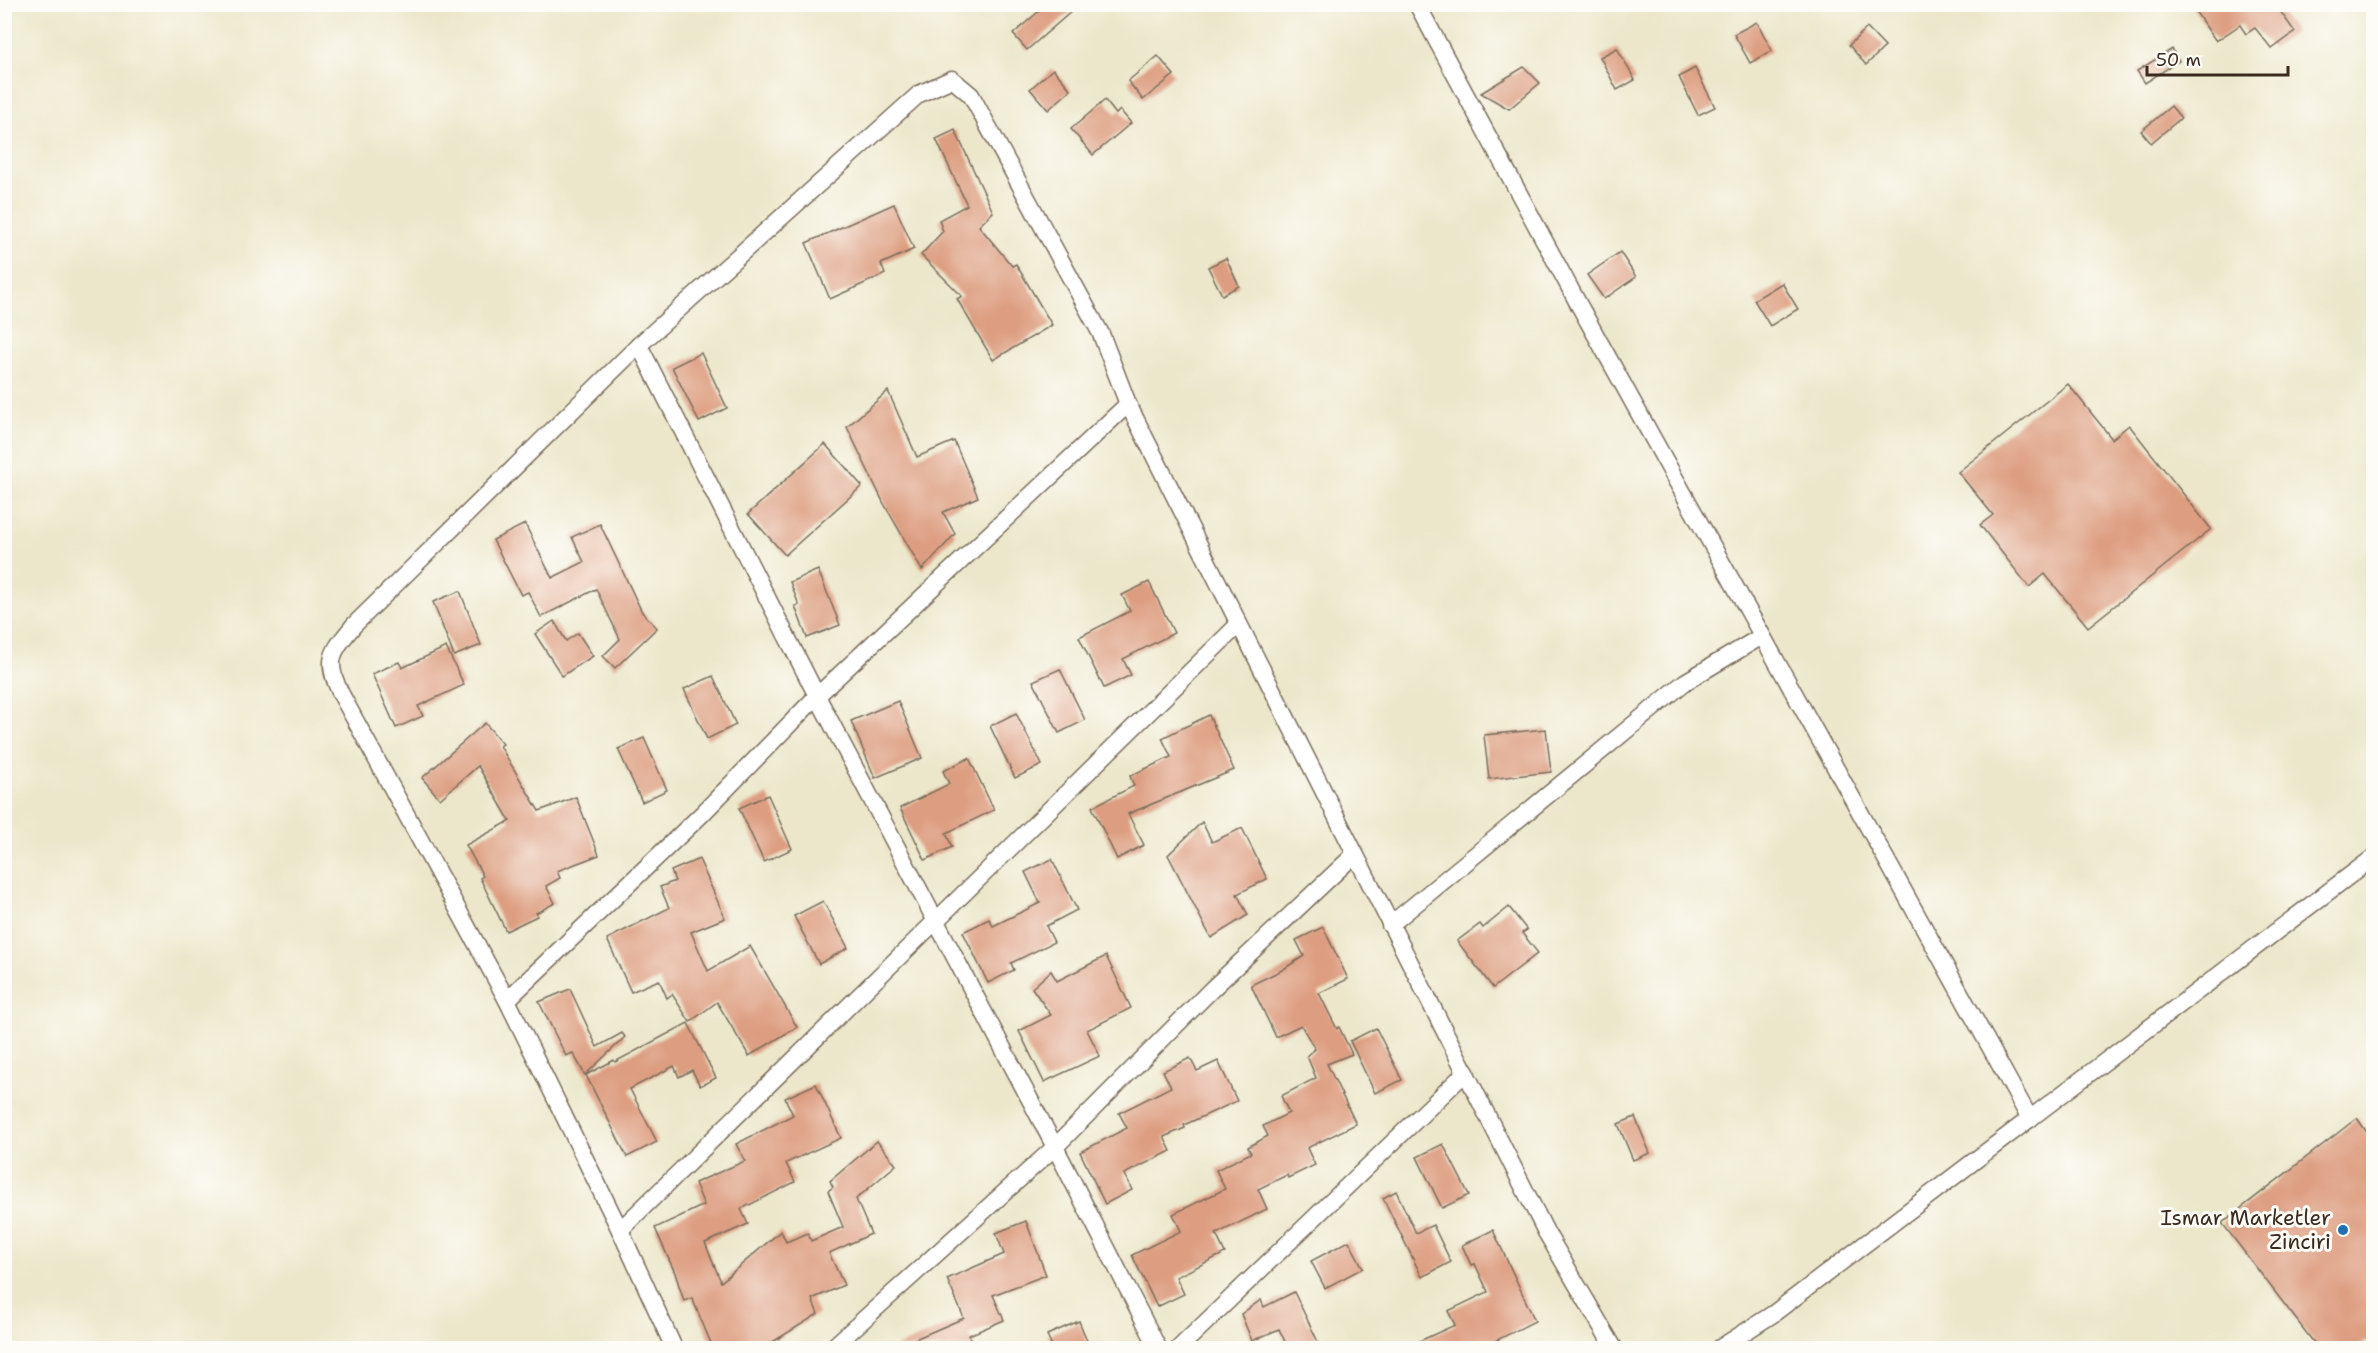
<svg xmlns="http://www.w3.org/2000/svg" width="2378" height="1353" font-family="'Shantell Sans',sans-serif">
<style>
.building{fill:#dd9d80}
.lines{fill:none;stroke-linecap:round;stroke-linejoin:round}
.minor-casing{stroke:#796c5b;stroke-width:19}
.minor{stroke:#fff;stroke-width:16}
.poi-dot{fill:#1f6fb2;stroke:#fdfcf7;stroke-width:2}
.labels{text-anchor:middle;stroke-width:6;stroke-linejoin:round;paint-order:stroke}
.poi-label{font-size:21px;fill:#3b2a1e;stroke:#fdfcf7;text-anchor:end}
</style>
<rect width="100%" height="100%" fill="#fdfcf7"/>
<filter id="ink" filterUnits="userSpaceOnUse"><feTurbulence type="fractalNoise" baseFrequency=".0167" numOctaves="2"/><feDisplacementMap in="SourceGraphic" scale="12" xChannelSelector="R" yChannelSelector="G"/><feConvolveMatrix kernelMatrix="1 2 1 2 8 2 1 2 1" color-interpolation-filters="sRGB"/></filter>
<filter id="wash" filterUnits="userSpaceOnUse"><feTurbulence type="fractalNoise" baseFrequency=".008" numOctaves="4" result="noise"/><feDisplacementMap in="SourceGraphic" scale="24" xChannelSelector="R" yChannelSelector="G"/><feGaussianBlur stdDeviation="1.35" result="paint"/><feColorMatrix in="noise" values="0 0 0 0 0 0 0 0 0 0 0 0 0 0 0 0 0 1.4 0 .05"/><feComposite in="paint" operator="in"/></filter>
<g filter="url(#wash)">
<rect width="100%" height="100%" fill="#ece7cb"/>
<g id="blocks">
<g class="building">
<path d="M1047,4H1080L1027,50L1013,34Z"/>
<path d="M2190,4H2275L2295,32L2272,49L2255,28L2246,34L2240,25L2216,41Z"/>
<path d="M1757,22L1772,51L1750,63L1734,34Z"/>
<path d="M1867,28L1885,47L1866,65L1849,45Z"/>
<path d="M1617,48L1635,80L1617,90L1600,57Z"/>
<path d="M2172,49L2179,61L2145,83L2137,71Z"/>
<path d="M1158,56L1174,75L1143,100L1128,81Z"/>
<path d="M1524,67L1540,83L1509,109L1481,93Z"/>
<path d="M1695,68L1715,107L1698,115L1679,77Z"/>
<path d="M1053,69L1071,90L1048,110L1030,89Z"/>
<path d="M1105,100L1116,114L1120,110L1131,123L1093,155L1071,129Z"/>
<path d="M2171,106L2181,118L2151,143L2141,131Z"/>
<path d="M955,130L993,212L979,226L1012,266L1016,264L1052,325L993,360L957,299L962,296L921,255L943,231L939,220L967,205L936,139Z"/>
<path d="M894,204L914,249L881,264L885,274L830,299L806,243Z"/>
<path d="M1620,252L1636,277L1604,299L1587,275Z"/>
<path d="M1226,258L1239,286L1222,295L1208,267Z"/>
<path d="M1782,283L1798,309L1770,326L1754,300Z"/>
<path d="M701,353L727,408L699,422L672,367Z"/>
<path d="M2068,384L2112,439L2129,425L2211,529L2088,627L2045,574L2029,587L1980,525L1993,515L1958,472Z"/>
<path d="M888,391L917,457L954,441L978,497L943,512L955,534L922,570L883,502L847,427Z"/>
<path d="M825,444L862,486L785,555L748,514Z"/>
<path d="M525,524L552,578L584,562L572,537L600,524L642,612L657,628L615,668L603,656L620,639L596,589L541,617L528,592L521,595L493,540Z"/>
<path d="M818,570L840,625L807,638L795,606L799,605L790,582Z"/>
<path d="M1149,582L1174,633L1123,659L1131,675L1104,688L1079,637L1130,611L1122,595Z"/>
<path d="M460,591L481,645L454,656L433,602Z"/>
<path d="M554,621L566,641L578,633L593,656L562,676L535,634Z"/>
<path d="M446,647L464,685L418,706L423,716L396,728L372,674L399,662L402,668Z"/>
<path d="M1060,669L1085,720L1059,733L1033,681Z"/>
<path d="M713,676L736,725L707,739L684,689Z"/>
<path d="M898,701L922,758L875,778L851,721Z"/>
<path d="M1016,713L1042,765L1015,778L990,726Z"/>
<path d="M1209,715L1234,770L1128,814L1144,845L1117,859L1092,807L1134,786L1130,776L1171,757L1162,738Z"/>
<path d="M485,723L503,744L500,746L539,811L576,797L599,855L557,871L560,878L546,886L555,903L536,913L537,916L506,931L480,878L483,876L466,845L510,821L478,766L440,799L422,778Z"/>
<path d="M1546,729L1551,772L1489,779L1484,735Z"/>
<path d="M644,738L667,790L642,802L618,749Z"/>
<path d="M969,758L994,810L946,833L952,847L925,860L900,808L949,784L943,771Z"/>
<path d="M768,795L792,849L764,862L739,808Z"/>
<path d="M1202,822L1212,842L1242,828L1267,879L1237,894L1248,915L1211,938L1168,855Z"/>
<path d="M699,859L725,918L691,932L708,971L750,946L797,1027L749,1056L717,1002L690,1022L672,994L667,998L659,980L631,992L607,939L669,908L660,887L675,881L671,871Z"/>
<path d="M1052,859L1077,910L1046,926L1054,942L1011,963L1014,970L988,983L963,932L989,919L993,926L1040,903L1025,872Z"/>
<path d="M823,901L848,948L819,964L794,916Z"/>
<path d="M1509,907L1527,930L1522,933L1538,953L1493,988L1457,941L1480,924L1483,928Z"/>
<path d="M1323,927L1348,979L1319,993L1337,1029L1339,1027L1352,1054L1327,1064L1356,1124L1307,1148L1315,1165L1288,1178L1287,1175L1258,1189L1267,1209L1216,1234L1225,1253L1176,1277L1184,1294L1157,1307L1132,1255L1181,1231L1173,1214L1225,1189L1216,1170L1251,1153L1248,1147L1268,1136L1263,1126L1289,1113L1281,1096L1316,1078L1307,1056L1315,1049L1301,1025L1276,1037L1251,985L1282,970L1304,956L1296,940Z"/>
<path d="M1106,956L1131,1008L1087,1030L1100,1056L1044,1082L1019,1031L1051,1015L1032,988L1051,971L1057,981Z"/>
<path d="M570,989L597,1047L622,1033L625,1037L585,1075L573,1053L566,1056L539,1002Z"/>
<path d="M688,1023L716,1078L700,1086L692,1070L679,1077L674,1066L630,1089L657,1142L627,1157L586,1075L614,1060L615,1062Z"/>
<path d="M1376,1028L1402,1080L1375,1093L1350,1041Z"/>
<path d="M1190,1058L1197,1071L1218,1061L1237,1101L1184,1125L1185,1128L1164,1137L1171,1151L1124,1174L1132,1190L1105,1204L1080,1152L1127,1128L1119,1113L1171,1087L1163,1071Z"/>
<path d="M816,1084L841,1138L786,1163L795,1182L741,1209L748,1224L705,1243L721,1282L781,1231L786,1242L808,1233L811,1241L843,1227L828,1191L833,1187L830,1181L877,1141L896,1165L856,1199L871,1234L829,1253L844,1285L812,1299L818,1314L763,1348H713L692,1298L684,1301L675,1273L655,1228L704,1205L695,1183L745,1161L736,1144L793,1115L785,1098Z"/>
<path d="M1635,1117L1650,1153L1633,1160L1618,1124Z"/>
<path d="M2357,1118L2373,1141V1337L2358,1348H2318L2222,1223Z"/>
<path d="M1443,1144L1469,1195L1442,1208L1417,1157Z"/>
<path d="M1396,1191L1416,1233L1433,1225L1451,1262L1422,1277L1383,1198Z"/>
<path d="M1026,1221L1046,1275L993,1295L1004,1320L969,1335L976,1348H894L964,1318L947,1279L1004,1254L996,1233Z"/>
<path d="M1493,1230L1535,1321L1495,1341L1499,1348H1404L1455,1325L1448,1311L1488,1292L1475,1264L1471,1265L1462,1245Z"/>
<path d="M1349,1241L1363,1268L1325,1288L1311,1261Z"/>
<path d="M1294,1292L1319,1344L1310,1348H1288L1279,1329L1252,1341L1241,1314L1261,1300L1264,1307Z"/>
<path d="M1079,1321L1090,1348H1053L1047,1335Z"/>
</g>
</g>
</g>
<g filter="url(#ink)">
<use href="#blocks" fill-opacity="0" stroke="#796c5b" stroke-width="1.5"/>
<g class="lines">
<defs>
<g id="minor">
<path d="M1417,4L1579,305L2030,1119"/>
<path d="M639,345L817,696L1055,1147L1158,1348"/>
<path d="M1390,925L1685,682L1762,636"/>
<path d="M507,1000L701,815L817,696L1128,404"/>
<path d="M620,1230L1238,625"/>
<path d="M674,1348L620,1230L507,1000L341,694C324,660 332,652 354,625L639,345L919,94L952,79L971,95L1101,334L1128,404L1546,1232L1614,1348"/>
<path d="M832,1348L1055,1147L1213,988L1354,855"/>
<path d="M1179,1348L1466,1072"/>
<path d="M1720,1348L1773,1314L2374,857"/>
</g>
</defs>
<use href="#minor" class="minor-casing"/>
<use href="#minor" class="minor"/>
</g>
</g>
<circle class="poi-dot" cx="2343" cy="1230" r="6"/>
<g class="labels">
<g class="poi-label">
<text x="2331" y="1225">Ismar Marketler<tspan x="2331" dy="24">Zinciri</tspan></text>
</g>
</g>
<rect width="2378" height="1353" fill="none" stroke="#fdfcf7" stroke-width="24"/>
<path d="M2147 66v9h141v-9" fill="none" stroke="#3b2a1e" stroke-width="3"/>
<text x="2156" y="66" font-size="18" fill="#3b2a1e" stroke="#fdfcf7" stroke-width="4.5" paint-order="stroke">50 m</text>
</svg>
